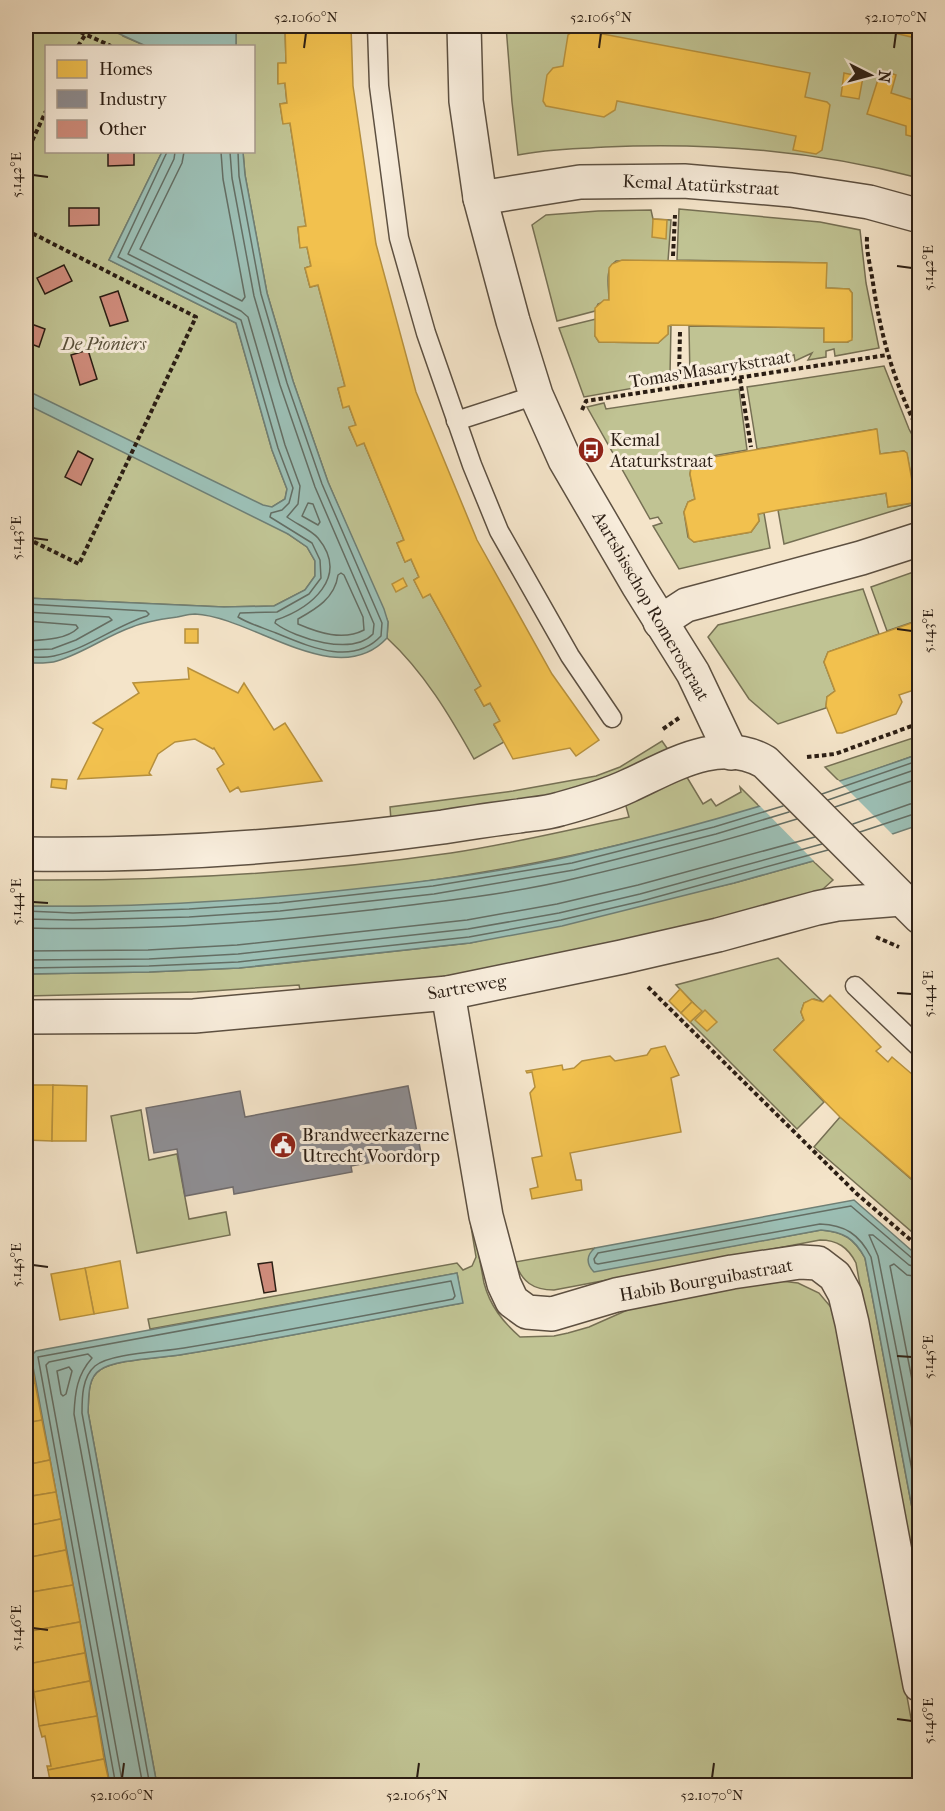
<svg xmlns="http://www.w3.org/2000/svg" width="945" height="1811" font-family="'IM FELL French Canon',serif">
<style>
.green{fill:#c0c393;stroke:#767054;stroke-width:1.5}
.water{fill:#9cbfb5;stroke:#6f7f75;stroke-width:1.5}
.pier{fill:#f4e4c9}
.homes{fill:#f2c14e;stroke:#b6903d;stroke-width:1.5}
.industry{fill:#8d8d92;stroke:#706c6c;stroke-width:1.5}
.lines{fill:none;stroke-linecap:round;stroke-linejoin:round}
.shore{stroke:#646e64;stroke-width:1.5}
.building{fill:#cf8c7c;stroke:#2b1e14;stroke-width:1.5}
.service-casing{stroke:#5d5041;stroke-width:21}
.minor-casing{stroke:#5d5041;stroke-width:36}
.tertiary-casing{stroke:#5d5041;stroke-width:36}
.path{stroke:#2b1e14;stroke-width:4;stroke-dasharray:4.5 3;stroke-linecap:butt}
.service{stroke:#f8eddc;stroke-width:18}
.minor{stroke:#f8eddc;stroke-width:33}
.tertiary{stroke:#f8eddc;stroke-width:33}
.ticks{fill:none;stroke:#2b1e14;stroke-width:2}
.labels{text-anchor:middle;stroke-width:6;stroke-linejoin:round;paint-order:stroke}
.street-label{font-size:18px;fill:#2b1e14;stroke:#f8eddc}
.park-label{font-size:18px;font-style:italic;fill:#58503a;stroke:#f8eddc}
.poi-label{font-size:18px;fill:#2b1e14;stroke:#f8eddc;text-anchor:start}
.neatline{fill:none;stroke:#2b1e14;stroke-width:2}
.ticks-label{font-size:15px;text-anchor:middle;fill:#2b1e14}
</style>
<rect width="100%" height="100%" fill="#f4e4c9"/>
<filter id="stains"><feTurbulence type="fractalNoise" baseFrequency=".00333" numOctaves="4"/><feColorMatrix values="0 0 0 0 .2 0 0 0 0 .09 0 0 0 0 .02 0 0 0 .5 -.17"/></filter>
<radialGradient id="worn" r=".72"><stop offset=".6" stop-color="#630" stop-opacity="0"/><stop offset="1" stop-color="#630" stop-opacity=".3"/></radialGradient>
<g class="green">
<path d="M26,26H127L123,36L146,46H46V152H162L109,260L236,323L272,450L287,489L285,499L272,507L288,534L307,547L315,561V576L305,590L274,606L224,607L26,598Z"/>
<path d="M236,26H285L286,63L278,64V83H285L287,103L280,104L283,123H290L306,226L298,228L300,247H307L311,266L305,268L310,287L318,285L345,386L338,389L343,407L349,406L356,425L349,428L357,445L364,443L404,540L397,543L405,562L411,559L419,577L414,580L423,597L430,594L481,686L475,690L484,706L490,703L500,721L494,725L504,742L474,759C450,716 424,672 387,638L388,622L328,482L293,381L267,293L245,175L243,152H254V46H236Z"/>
<path d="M506,26H919V178C817,151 711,142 605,147C576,149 547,149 518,155L512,102Z"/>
<path d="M679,209L820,222L860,230L866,283L879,348L835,356L834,349L826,351V357L808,360L812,353L795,361L794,355L789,356L788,362L768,365L767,360L761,361V367L741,370L739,364L733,366L734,371L714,374L713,368L707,370L708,375L690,379L689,326L824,328V342H848L852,337V293L849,289L826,288V263L677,260Z"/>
<path d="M651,210L653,219L671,220L668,261H616C604,269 609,287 609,300L598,304L595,311L557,321L532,225L546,215L598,211Z"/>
<path d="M596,319L595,336L599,342L658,343L668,334V326L671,325L670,375H672L673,381L584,397L559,328Z"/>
<path d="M884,366L909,429L919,448V503L784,544L778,510L886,493L888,507L912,503L915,497L907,455L904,451L880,454L876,429L757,449L747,387Z"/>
<path d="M739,389L747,450L701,458L692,463L690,474L695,499L688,502L684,512L688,537L694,542L751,532L759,521L758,514L764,513L770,548L679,569L653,526L662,523L658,517L650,519L587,407L604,403L606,409Z"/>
<path d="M919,570V620L887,631L871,587Z"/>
<path d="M863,589L879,634L828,652L824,662L835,691L827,697L826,708L778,724L749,699L708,637L718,625Z"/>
<path d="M919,736V754L840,782L825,767Z"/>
<path d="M662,741L669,751L621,776L534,799L391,820L390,807L513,791L596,776L620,767Z"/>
<path d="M685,774L703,804L711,799L716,806L741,792L740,787L760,807C524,879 273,911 26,906V880C168,881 310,873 451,853C511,844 570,830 629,817L624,799Z"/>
<path d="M813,861L833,880L823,889L824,896L547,964L302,999L299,985L197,992L26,996V974L149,972L239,968L470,943L734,883Z"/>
<path d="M778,958L823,1002L814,999L804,1003L801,1012L804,1020L774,1050L824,1102L797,1129L690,1022L701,1011L676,985Z"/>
<path d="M448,1087L484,1283C490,1306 503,1322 520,1337L554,1336L568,1333L589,1327L641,1304L757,1282L781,1281L798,1283L819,1293L835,1312L842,1342L919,1762V1785H157L88,1412C89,1399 87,1378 100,1370C116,1359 164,1358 185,1354C277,1339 370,1320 462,1303L457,1273L150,1329L148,1319L457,1263L463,1270L472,1266L476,1257Z"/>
<path d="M141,1110L149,1160L177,1154L189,1219L226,1212L230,1235L137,1253L111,1116Z"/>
<path d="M840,1117L919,1186V1238L814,1147Z"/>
<path d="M821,1230C844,1232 854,1238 865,1258L919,1545V1612L856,1263C848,1247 837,1240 820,1240L554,1290C533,1290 522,1282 515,1262L595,1248L593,1249L594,1271Z"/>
</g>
<g class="water">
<path d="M102,26H236V46H146Z"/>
<path d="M162,152H243L245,175L267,293L293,381L328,482L384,609L388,622L387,638C337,692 254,617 195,614C189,614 182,616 177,617C162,619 146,621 132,627C106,636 84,653 57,661C48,664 36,663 26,663V598L224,607L274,606L305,590L315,576V561L307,547L288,534L26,404V390L263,505L272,507L285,499L287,489L272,450L236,323L109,260Z"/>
<path d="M919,754V825L813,861L734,883L562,926L470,943L239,968L149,972L26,974V906C142,908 258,900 373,887C439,880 508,871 572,856C690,829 806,794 919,754Z"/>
<path d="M854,1200L919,1257V1545L865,1258C854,1238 844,1232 821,1230L594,1272C586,1264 586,1255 595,1248Z"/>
<path d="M457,1273L463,1303C370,1320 277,1339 185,1354C164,1358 115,1359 100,1370C87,1378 89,1399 88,1412L157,1785H110L31,1356L36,1351Z"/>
</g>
<path class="pier" d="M838,780L895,837L816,863L758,804Z"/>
<g class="homes">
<path d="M285,26H351L353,86L376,244L416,392L477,540L552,674L599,740L576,756L570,748L513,759L494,724L500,721L490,703L484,706L475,690L481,686L430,594L423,598L414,580L419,577L411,559L405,562L397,543L404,540L364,443L357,446L349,427L356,425L349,406L343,408L338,388L345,386L318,285L310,287L305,268L311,266L307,247L300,248L298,227L306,226L290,123L283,124L280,104L287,103L285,83L278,84V63H286Z"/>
<path d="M882,26H920V39L881,30Z"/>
<path d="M576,29L810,73L805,97L827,102L830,105L822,150L816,154L793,150L796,136L617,101L615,110L604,117L546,106L543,101L547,75L553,68L563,66L568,35Z"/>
<path d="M881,70L896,75L891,93L920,102V147L914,137L906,135V126L867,114Z"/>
<path d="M844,73L863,77L859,99L841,96Z"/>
<path d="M653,219L667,220L666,239L652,237Z"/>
<path d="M622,260L827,263L826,288L849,289L852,293V340L847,342H824V328L671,325L668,326V334L658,343L599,342L595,336V308L604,300H609V268L612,264Z"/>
<path d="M877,429L880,454L904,451L907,453L915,497L912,503L888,507L886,493L778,510L758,514L759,521L751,532L694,542L689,538L684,512L688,502L695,499L690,474L692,463L696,460Z"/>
<path d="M403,578L407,586L396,592L392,584Z"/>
<path d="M920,620V688L899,695L902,702L896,714L842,733H837L826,706L827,697L835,691L824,662L828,652Z"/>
<rect x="185" y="629" width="13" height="14"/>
<path d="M188,668L238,693L244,683L274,730L285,723L322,781L241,792L238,787L230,792L217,769L224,764L214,748L213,749L195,739L175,742L158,754L149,773L151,775L78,779L103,729L93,723L139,693L133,683L189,679Z"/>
<path d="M52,779L67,780L66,789L51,787Z"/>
<path d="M680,989L692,1002L681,1013L669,1001Z"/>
<path d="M830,995L881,1047L876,1051L888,1062L892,1057L920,1081V1186L840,1117L774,1050L804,1020L801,1012L804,1003L812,999L823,1002Z"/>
<path d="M692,1002L702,1011L690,1022L681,1013Z"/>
<path d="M705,1010L717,1022L707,1031L695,1020Z"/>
<path d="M665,1046L679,1075L671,1078L681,1132L570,1153L576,1180H581L582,1190L532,1199L530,1189L538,1187L532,1158L542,1156L530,1093L535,1087L532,1072L527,1073L526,1071L562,1065L563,1070L574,1068L582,1061L610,1056L615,1061L647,1055L651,1049Z"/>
<path d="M26,1085H53L52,1141L26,1140Z"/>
<path d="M53,1085L87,1086L86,1141H52Z"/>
<path d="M120,1261L128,1308L94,1314L85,1268Z"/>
<path d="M85,1268L94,1314L60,1320L51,1274Z"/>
<path d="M30,1351L35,1383L26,1384V1352Z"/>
<path d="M35,1383L42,1420L26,1423V1384Z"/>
<path d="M42,1420L50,1460L26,1465V1423Z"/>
<path d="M50,1460L56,1492L26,1497V1465Z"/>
<path d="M56,1492L61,1519L26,1526V1497Z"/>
<path d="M61,1519L66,1550L26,1558V1526Z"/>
<path d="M66,1550L73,1585L26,1593V1558Z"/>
<path d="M73,1585L80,1622L26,1632V1593Z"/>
<path d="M80,1622L85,1653L28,1664L26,1632Z"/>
<path d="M85,1653L90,1681L34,1692L28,1664Z"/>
<path d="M90,1681L97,1716L39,1726L34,1692Z"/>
<path d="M97,1716L104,1759L48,1770L47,1766H51L45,1736L42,1737L39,1726Z"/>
<path d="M104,1759L110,1786H51L48,1770Z"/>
</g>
<path class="industry" d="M408,1086L421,1153L351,1166L352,1172L234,1194L233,1187L185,1196L177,1149L154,1153L146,1108L240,1091L245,1117Z"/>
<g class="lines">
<g class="shore">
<path d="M167,152L118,257L241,320L278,448L293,488L289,503L282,510L271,513L270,517L312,543L320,560L321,578L309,594L277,612L240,613L238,617C249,624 264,628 276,633C308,646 352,667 381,636L382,623L322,484L287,383L261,294L239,176L238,152"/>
<path d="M175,152L174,159L128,254L241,311L248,317L285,445L300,486L298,504L287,517C296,524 310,529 318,538C350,577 311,608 276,620L275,623C296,639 352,656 373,634L374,624L315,487L280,385L254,296L232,178L230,152"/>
<path d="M184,152L182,163L140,249L242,301L245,297L223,179L221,152"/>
<path d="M308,503L313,504L320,522L318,525L302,516Z"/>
<path d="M341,573L344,575L363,617L364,630C343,641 319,633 298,624V619C316,609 335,598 338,575Z"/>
<path d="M26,604L146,611L149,614L147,616C115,626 87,649 54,656C45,658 35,657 26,657"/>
<path d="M26,612L109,617L112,620L76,640L52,649L26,650"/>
<path d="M26,621L76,625L78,628C66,640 42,640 26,641"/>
<path d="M822,794L920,760"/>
<path d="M828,800L920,768"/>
<path d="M835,807L920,778"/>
<path d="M853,824L910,804L920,803"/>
<path d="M860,832L920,812"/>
<path d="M26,911L73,913L189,909L279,903L433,886L572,863L714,827L783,806"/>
<path d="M26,919L73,920L189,917L280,911L434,894L574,870L716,834L789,812"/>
<path d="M26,928C141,931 256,923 370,910C438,902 511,894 577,878C651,861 724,841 797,819"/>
<path d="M26,951L148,950L237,945L467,920L557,904L638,885L815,837"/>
<path d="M26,960L149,959L238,954L468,929L559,913L640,894L822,844"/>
<path d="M26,968L149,966L238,962L469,937L561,920L642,901L828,850"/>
<path d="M920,1261L913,1259L851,1206L598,1253L594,1259L595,1263L598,1264L820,1224C845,1225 859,1234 871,1257L920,1512"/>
<path d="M920,1268L909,1265L873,1235H869L878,1256L920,1470"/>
<path d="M920,1277L907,1275L894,1264L890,1266L920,1421"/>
<path d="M69,1367L72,1371L66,1394L63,1396L61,1394L57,1371Z"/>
<path d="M116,1786L38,1357L451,1281L455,1296L453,1299C363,1316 274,1333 184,1348C163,1352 110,1353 95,1366C82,1377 82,1398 82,1413L150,1786"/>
<path d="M123,1786L46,1365L49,1362L88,1354L92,1358C77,1375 75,1392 74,1414L143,1786"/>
</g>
</g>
<g class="building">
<path d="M108,152H134V165L108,166Z"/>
<path d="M69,208H99V225L69,226Z"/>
<path d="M64,265L72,281L45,294L37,278Z"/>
<path d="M118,291L128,321L110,326L100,297Z"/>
<path d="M26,322L45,329L39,347L26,342Z"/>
<path d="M88,350L97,379L80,385L71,355Z"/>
<path d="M26,426L32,429L26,443Z"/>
<path d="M78,451L93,459L81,485L65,477Z"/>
<path d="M272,1262L276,1291L264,1293L258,1264Z"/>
</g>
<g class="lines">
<defs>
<g id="service">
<path d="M377,26L379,86L399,238L426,333L472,465L499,531L570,656L612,718"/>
<path d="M456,421L536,395"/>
<path d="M855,986L920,1048"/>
</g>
<g id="minor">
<path d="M480,198L580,182L684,181L791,190L869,202L920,216"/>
<path d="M660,622L686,605L861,558L920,539"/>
<path d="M448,993L486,1216L504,1284L512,1301L527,1312L552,1314L616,1295L732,1272L800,1262L818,1263L835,1276L845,1294L852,1323L920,1685"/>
</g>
<g id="tertiary">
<path d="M464,26L466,101L480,198L513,321L536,395L565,460L638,585L693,673L731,753"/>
<path d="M26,854C165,856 304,846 443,827C468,823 494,819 519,816C532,814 547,813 560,809C582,803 607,796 628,786C670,767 719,735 765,762L920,917"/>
<path d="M26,1017L194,1016L448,993L622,957L718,935L817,908L837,904L901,899"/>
</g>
</defs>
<use href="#service" class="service-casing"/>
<use href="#minor" class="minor-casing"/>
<use href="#tertiary" class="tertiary-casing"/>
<g class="path">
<path d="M67,26L111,46"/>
<path d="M615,26L634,29V26"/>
<path d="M565,29L569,26"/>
<path d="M78,46L91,26"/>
<path d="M26,154L46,111"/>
<path d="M26,230L196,317L79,564L26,538"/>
<path d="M867,237C866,252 871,268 873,283C881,338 895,385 920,434"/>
<path d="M673,256L675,215"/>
<path d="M680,332L679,378L681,388"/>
<path d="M740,379L751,447"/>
<path d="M582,410L586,401L887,355"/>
<path d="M663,729L679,718"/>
<path d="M807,757L835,754L920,723"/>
<path d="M876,937L899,947"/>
<path d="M648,987L857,1194L920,1248"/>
</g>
<use href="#service" class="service"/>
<use href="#minor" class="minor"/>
<use href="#tertiary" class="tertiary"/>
</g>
<path class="ticks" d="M304,48L306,33M599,48L601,33M894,48L896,33M33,175L48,177M897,266L912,268M33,538L48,540M897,629L912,631M33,902L48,903M897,993L912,994M33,1265L48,1267M897,1356L912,1357M33,1628L48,1630M897,1719L912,1721M122,1778L124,1763M417,1778L419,1763M712,1778L714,1763"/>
<defs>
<symbol id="bus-disc" viewBox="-11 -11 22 22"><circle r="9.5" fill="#8f2418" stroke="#f8eddc"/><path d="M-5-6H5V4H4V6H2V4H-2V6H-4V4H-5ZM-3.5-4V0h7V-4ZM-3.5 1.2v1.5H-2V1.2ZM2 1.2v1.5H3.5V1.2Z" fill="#fff"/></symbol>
<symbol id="civic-disc" viewBox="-11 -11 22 22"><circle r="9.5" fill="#8f2418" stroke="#f8eddc"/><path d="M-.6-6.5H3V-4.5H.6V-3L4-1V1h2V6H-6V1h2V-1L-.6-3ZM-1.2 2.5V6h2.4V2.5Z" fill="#fff"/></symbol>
</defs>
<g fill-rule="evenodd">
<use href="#bus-disc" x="576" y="435" width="30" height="30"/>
<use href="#civic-disc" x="268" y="1130" width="30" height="30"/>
</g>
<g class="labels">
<g class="street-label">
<text transform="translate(701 185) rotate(3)" y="6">Kemal Atatürkstraat</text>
<text transform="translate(710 369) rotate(-9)" y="6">Tomas Masarykstraat</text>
<text transform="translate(651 606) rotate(60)" y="6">Aartsbisschop Romerostraat</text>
<text transform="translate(467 987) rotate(-10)" y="6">Sartreweg</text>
<text transform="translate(706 1280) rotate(-10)" y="6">Habib Bourguibastraat</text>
</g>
<g class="park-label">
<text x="104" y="350">De Pioniers</text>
</g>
<g class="poi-label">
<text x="610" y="446">Kemal<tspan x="610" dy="21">Ataturkstraat</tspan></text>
<text x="302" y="1141">Brandweerkazerne<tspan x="302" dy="21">Utrecht Voordorp</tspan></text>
</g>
</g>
<rect width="945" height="1811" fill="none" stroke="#f4e4c9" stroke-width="66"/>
<rect x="45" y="45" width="210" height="108" fill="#f8eddc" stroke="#a69a8c" stroke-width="1.5"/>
<rect x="57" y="60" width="30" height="18" fill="#f2c14e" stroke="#a69a8c" stroke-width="1.5"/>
<text x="99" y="75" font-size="18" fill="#2b1e14">Homes</text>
<rect x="57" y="90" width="30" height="18" fill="#8d8d92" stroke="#a69a8c" stroke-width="1.5"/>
<text x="99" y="105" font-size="18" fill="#2b1e14">Industry</text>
<rect x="57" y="120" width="30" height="18" fill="#cf8c7c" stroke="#a69a8c" stroke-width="1.5"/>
<text x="99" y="135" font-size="18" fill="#2b1e14">Other</text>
<g transform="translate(870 75) rotate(96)" stroke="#f8eddc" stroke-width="4.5" paint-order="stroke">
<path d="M0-4.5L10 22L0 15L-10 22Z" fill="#2b1e14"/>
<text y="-9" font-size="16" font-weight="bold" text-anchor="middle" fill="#2b1e14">N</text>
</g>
<rect x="33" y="33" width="879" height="1745" class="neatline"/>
<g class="ticks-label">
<text x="306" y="22">52.1060°N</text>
<text x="601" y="22">52.1065°N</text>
<text x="896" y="22">52.1070°N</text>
<text transform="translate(16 175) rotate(-90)" y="5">5.142°E</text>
<text transform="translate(928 268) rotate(-90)" y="5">5.142°E</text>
<text transform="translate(16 538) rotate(-90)" y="5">5.143°E</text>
<text transform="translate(928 631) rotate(-90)" y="5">5.143°E</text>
<text transform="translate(16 902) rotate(-90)" y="5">5.144°E</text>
<text transform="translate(928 994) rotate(-90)" y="5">5.144°E</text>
<text transform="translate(16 1265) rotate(-90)" y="5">5.145°E</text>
<text transform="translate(928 1357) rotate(-90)" y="5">5.145°E</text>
<text transform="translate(16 1628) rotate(-90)" y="5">5.146°E</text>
<text transform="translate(928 1721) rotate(-90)" y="5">5.146°E</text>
<text x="122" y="1800">52.1060°N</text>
<text x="417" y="1800">52.1065°N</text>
<text x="712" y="1800">52.1070°N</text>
</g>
<rect width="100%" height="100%" filter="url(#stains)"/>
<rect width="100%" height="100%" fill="url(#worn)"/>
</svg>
